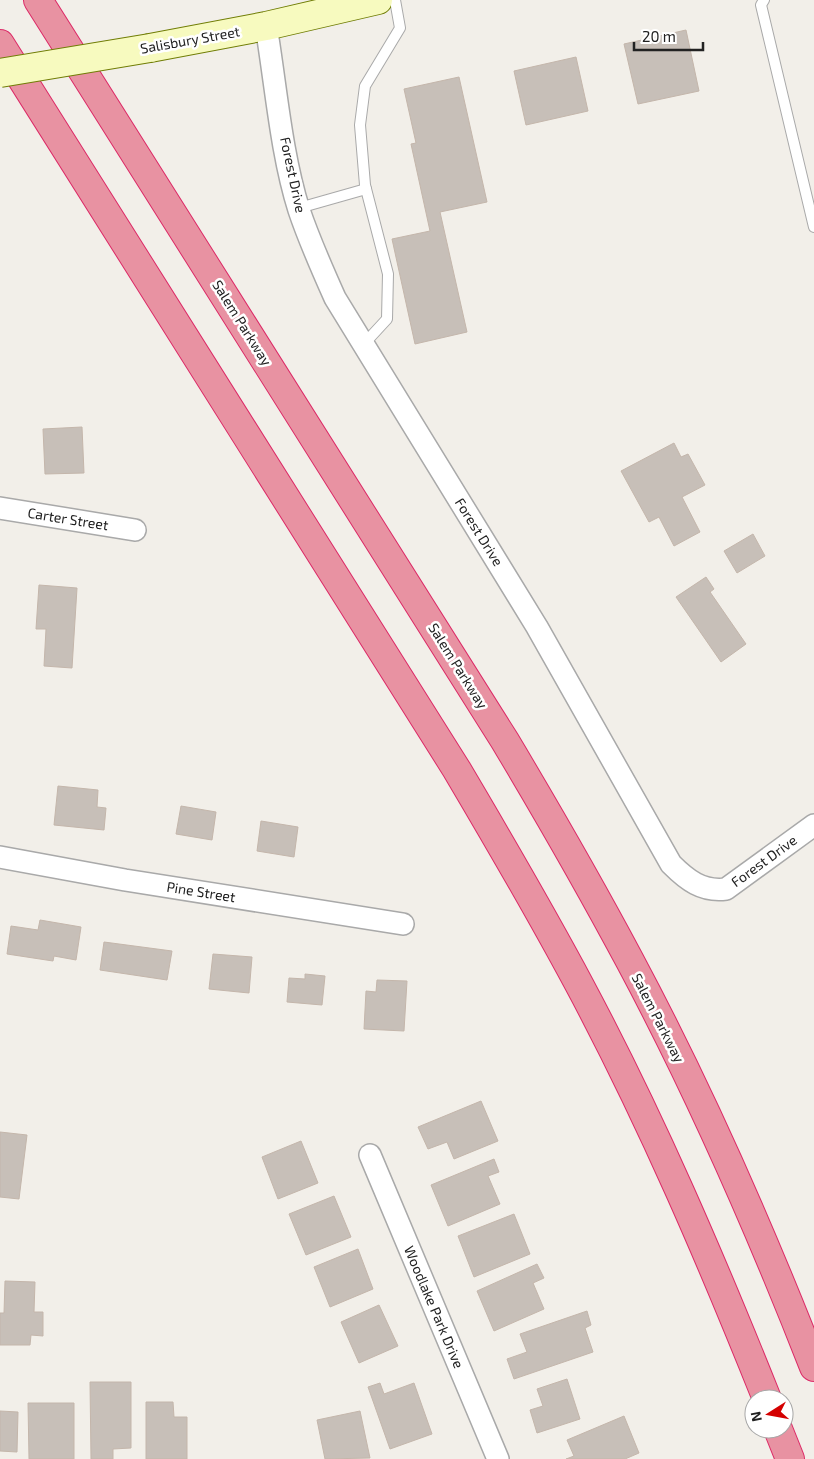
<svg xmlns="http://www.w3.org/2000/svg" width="814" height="1459" font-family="'Exo 2',sans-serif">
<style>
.building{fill:#c7bfb8;stroke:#c4b6ab}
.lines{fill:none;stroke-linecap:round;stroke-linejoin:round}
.lane-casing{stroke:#a9a9a9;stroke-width:12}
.street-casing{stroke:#a9a9a9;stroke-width:24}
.secondary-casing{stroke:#707d05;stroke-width:30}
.highway-casing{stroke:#dc2a67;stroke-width:30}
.lane{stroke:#fff;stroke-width:10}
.street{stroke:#fff;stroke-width:21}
.secondary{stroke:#f7fabf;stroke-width:28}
.highway{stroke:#e892a2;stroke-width:28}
.secondary-bridge-casing{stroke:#707d05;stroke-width:30;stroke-linecap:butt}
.secondary-bridge{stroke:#f7fabf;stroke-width:28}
.labels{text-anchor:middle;stroke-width:5;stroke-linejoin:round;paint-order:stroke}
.street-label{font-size:14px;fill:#222;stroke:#fff}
</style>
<rect width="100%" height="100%" fill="#f2efe9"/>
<g class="building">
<path d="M686,30L699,91L638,104L624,44Z"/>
<path d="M576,57L588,111L526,125L514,71Z"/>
<path d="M459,77L487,202L440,212L467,332L415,344L392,239L430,231L411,144L416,143L404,89Z"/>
<path d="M82,427L84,473L45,474L43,429Z"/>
<path d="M674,443L681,457L688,454L705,485L682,497L700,532L674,546L659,517L649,522L621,471Z"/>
<path d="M753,534L765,556L737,573L724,551Z"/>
<path d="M706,577L714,589L710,592L746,644L721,662L676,597Z"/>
<path d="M39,585L77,588L72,668L44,666L46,629H36Z"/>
<path d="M58,786L98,790L97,807L106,808L104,830L54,825Z"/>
<path d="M181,806L216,812L212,840L176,834Z"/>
<path d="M261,821L298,827L294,857L257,851Z"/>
<path d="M40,920L81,927L76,960L54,956L53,961L7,954L11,926L38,930Z"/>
<path d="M104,942L172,951L167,980L100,970Z"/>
<path d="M213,954L252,957L249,993L209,989Z"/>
<path d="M305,974L325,976L322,1005L287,1002L289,978L305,979Z"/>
<path d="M377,980L407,981L404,1031L364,1029L366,991L376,992Z"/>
<path d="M481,1101L498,1141L454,1159L447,1142L428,1149L418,1127Z"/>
<path d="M0,1132L27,1135L19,1199L0,1197Z"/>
<path d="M301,1141L318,1183L278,1199L262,1157Z"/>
<path d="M494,1159L499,1172L488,1176L500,1204L448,1226L431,1185Z"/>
<path d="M334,1196L351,1237L306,1255L289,1214Z"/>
<path d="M514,1214L530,1254L474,1277L458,1236Z"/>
<path d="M358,1249L373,1289L330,1307L314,1267Z"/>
<path d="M537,1264L544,1278L533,1283L544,1309L494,1331L477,1291Z"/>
<path d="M5,1281L35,1282L34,1312H43V1336L31,1335L30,1345H0V1313H4Z"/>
<path d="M379,1305L398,1346L359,1363L341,1322Z"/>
<path d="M587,1311L591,1325L585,1328L593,1352L514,1379L507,1359L527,1352L520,1334Z"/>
<path d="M567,1379L580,1419L537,1433L530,1410L543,1406L537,1389Z"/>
<path d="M90,1382H131V1448L113,1449V1459H91Z"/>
<path d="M380,1383L384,1394L414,1383L432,1434L390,1449L368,1387Z"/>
<path d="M146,1402H173L174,1417H187V1459H146Z"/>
<path d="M28,1403H74V1459H29Z"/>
<path d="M0,1411L18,1412L17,1452L0,1451Z"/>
<path d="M360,1411L370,1458L325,1459L317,1420Z"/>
<path d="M624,1416L639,1453L625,1459H566L574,1456L567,1440Z"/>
</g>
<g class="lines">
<defs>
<g id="lane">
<path d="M764,0L761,5L814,227"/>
<path d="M299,208L366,189"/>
<path d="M363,345L387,319L388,274L365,185L360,125L365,86L400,28L395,0"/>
</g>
<g id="street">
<path d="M266,26C276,86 281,153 299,210C309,240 322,269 335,298L537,627L671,864C687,880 702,892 726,889L814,825"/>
<path d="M0,508L135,530"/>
<path d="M0,857L125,880L403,924"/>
<path d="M370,1155L498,1459"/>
</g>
<path id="secondary" d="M150,48L266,26L378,0"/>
<g id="highway">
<path d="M38,0L505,741C548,813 590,886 630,961C700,1092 760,1229 814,1367"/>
<path d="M0,44L457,770C499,841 541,913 580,986C651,1119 711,1259 767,1399"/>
<path d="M778,1429L790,1459"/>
</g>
</defs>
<use href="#lane" class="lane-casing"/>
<use href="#street" class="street-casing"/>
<use href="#secondary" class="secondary-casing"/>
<use href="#highway" class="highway-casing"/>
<use href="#lane" class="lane"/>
<use href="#street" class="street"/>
<use href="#secondary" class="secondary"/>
<use href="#highway" class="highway"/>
<defs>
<path id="secondary-bridge" d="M0,73L150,48"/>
</defs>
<use href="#secondary-bridge" class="secondary-bridge-casing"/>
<use href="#secondary-bridge" class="secondary-bridge"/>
</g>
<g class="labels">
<g class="street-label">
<text transform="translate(190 40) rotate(-10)" y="5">Salisbury Street</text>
<text transform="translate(293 175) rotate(78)" y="5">Forest Drive</text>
<text transform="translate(242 323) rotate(58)" y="5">Salem Parkway</text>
<text transform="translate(68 519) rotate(9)" y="5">Carter Street</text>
<text transform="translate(479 532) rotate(58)" y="5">Forest Drive</text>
<text transform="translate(458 666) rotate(58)" y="5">Salem Parkway</text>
<text transform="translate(764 861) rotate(-36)" y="5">Forest Drive</text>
<text transform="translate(201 892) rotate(9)" y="5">Pine Street</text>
<text transform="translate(658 1018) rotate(63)" y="5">Salem Parkway</text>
<text transform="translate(434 1307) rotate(67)" y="5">Woodlake Park Drive</text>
</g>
</g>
<g transform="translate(769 1414) rotate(259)"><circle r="24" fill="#ffffff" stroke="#a7a7a7"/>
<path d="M0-4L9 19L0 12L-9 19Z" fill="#d40000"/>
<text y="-8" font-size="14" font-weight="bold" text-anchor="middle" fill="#222222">N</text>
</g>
<path d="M634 42v8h69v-8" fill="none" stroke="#222222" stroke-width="2.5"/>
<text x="642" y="42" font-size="15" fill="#222222" stroke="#ffffff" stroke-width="4" paint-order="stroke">20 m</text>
</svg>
